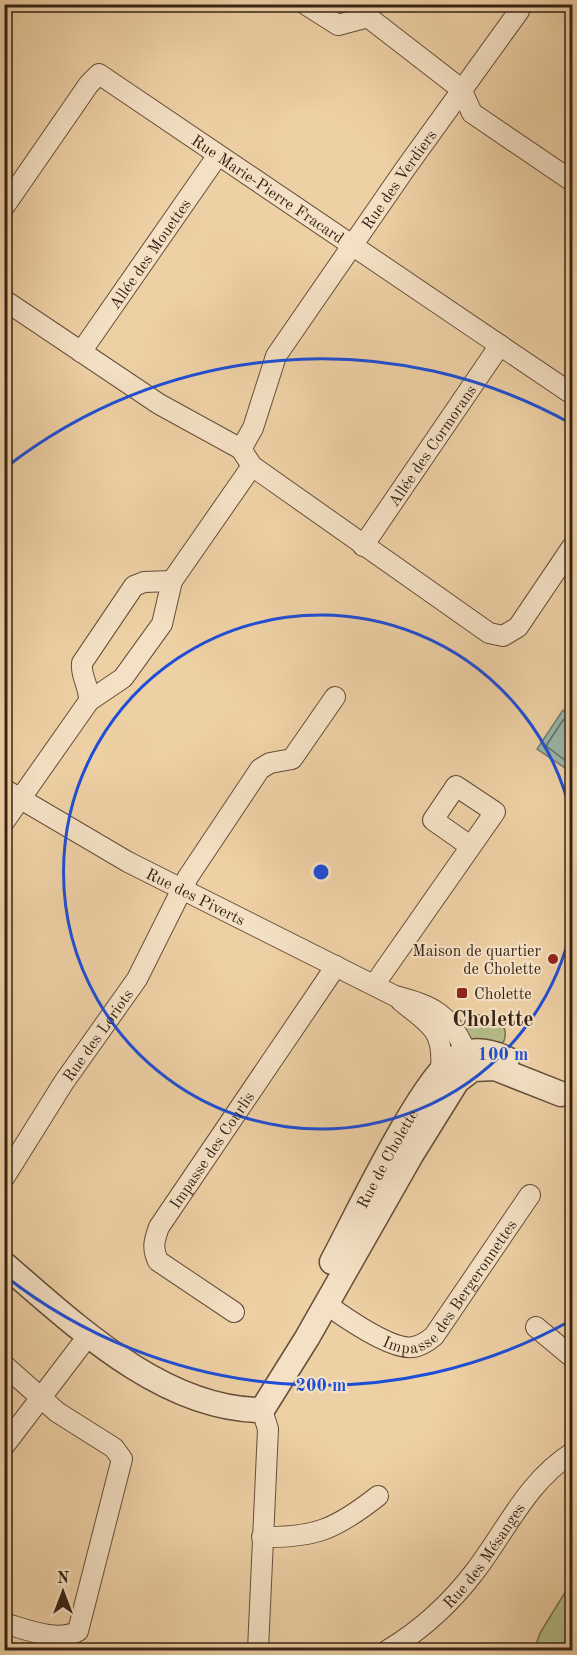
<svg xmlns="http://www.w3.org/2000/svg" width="577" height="1655" font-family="'Old Standard TT',serif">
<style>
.green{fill:#b5bc89;stroke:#76704f;stroke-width:1.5}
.water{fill:#99b6aa;stroke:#717b6e;stroke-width:1.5}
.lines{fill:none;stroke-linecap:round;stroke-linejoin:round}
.shore{stroke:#686c60;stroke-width:1.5}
.minor-casing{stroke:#644e39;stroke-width:22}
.tertiary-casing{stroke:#644e39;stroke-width:27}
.minor{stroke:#f4e0c4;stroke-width:20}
.tertiary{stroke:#f4e0c4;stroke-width:24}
.ring{fill:none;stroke:#1d4ed8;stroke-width:3}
.poi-dot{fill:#8f2418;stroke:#f4e0c4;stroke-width:2}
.labels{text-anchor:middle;stroke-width:4.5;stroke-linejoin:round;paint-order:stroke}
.street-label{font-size:16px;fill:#362315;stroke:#f4e0c4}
.poi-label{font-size:16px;fill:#362315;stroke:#f4e0c4;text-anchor:end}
.district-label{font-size:22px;font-weight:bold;fill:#362315;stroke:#f4e0c4}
.centre{fill:#1d4ed8;stroke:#f4e0c4;stroke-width:3}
.ring-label{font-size:18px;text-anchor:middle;font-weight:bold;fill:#1d4ed8;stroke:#f4e0c4;stroke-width:4.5;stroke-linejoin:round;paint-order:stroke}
</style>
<rect width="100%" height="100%" fill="#eed0a5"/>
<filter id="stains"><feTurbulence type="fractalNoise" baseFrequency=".00333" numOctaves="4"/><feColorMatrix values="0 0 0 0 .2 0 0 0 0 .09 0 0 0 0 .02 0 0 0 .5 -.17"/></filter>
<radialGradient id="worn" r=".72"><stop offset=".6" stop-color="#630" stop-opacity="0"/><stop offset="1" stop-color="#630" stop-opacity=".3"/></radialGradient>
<g class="green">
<path d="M477,1015C492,1013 510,1024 504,1041L501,1044C486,1042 460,1044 465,1022Z"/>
<path d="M572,1581V1644L564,1650H534L540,1633Z"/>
</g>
<path class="water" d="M563,710L572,717V764L568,770L537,749Z"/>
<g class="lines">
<path class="shore" d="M572,721L563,720L546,746L566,761H572"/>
<defs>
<g id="minor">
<path d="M305,4L338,25L368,17L461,89L472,113L572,181"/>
<path id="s1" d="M4,207L89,84L99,74L572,394"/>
<path d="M4,300L159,404L241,449L252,466L489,633L503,636L518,627L572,547"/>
<path id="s2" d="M81,352L218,155"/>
<path id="s3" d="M241,449L253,428L276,356L405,169L519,11"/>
<path id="s4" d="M363,546L500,345"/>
<path d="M89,701C90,687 80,676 82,663L134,586L144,582L172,581"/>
<path id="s5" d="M4,789L128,862L395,996C433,1006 451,1014 466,1053"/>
<path d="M4,822L89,701L123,678L162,624L172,581L252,466"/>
<path d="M374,985L495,812L456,786L433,820L470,846"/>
<path d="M401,1001C430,1025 444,1029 441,1069"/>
<path id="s6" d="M4,1178L64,1082L137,979L188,877L260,769L270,763L292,759L335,697"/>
<path id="s7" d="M326,1304C344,1317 392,1351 413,1347C421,1346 428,1341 434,1336L530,1195"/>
<path id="s8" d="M234,1312L158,1261C152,1248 154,1241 159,1227L336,966"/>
<path d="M536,1327L572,1357"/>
<path d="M4,1365L57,1412L114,1448L122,1459L78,1631C58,1643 25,1629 4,1623"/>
<path d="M4,1446L88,1336"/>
<path d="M262,1537C315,1538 336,1529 378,1496"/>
<path d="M258,1650L268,1429L262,1410"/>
<path id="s9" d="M388,1650C423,1629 451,1603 476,1570C507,1529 527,1482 572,1453"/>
</g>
<g id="tertiary">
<path id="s10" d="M332,1262C353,1223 423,1076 455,1058C472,1047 490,1051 507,1059"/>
<path d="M4,1264C75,1325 163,1410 262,1410L307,1338L411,1155L457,1081L473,1069L495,1068L561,1094"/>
</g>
</defs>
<use href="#minor" class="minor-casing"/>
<use href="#tertiary" class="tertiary-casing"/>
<use href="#minor" class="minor"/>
<use href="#tertiary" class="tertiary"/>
</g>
<g class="ring">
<path d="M572 925A257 257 0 1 1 572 819"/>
<path d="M570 1321A513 513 0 0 1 5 1276M5 468A513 513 0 0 1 570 423"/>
</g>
<g class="poi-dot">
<circle cx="553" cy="959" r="6"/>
<rect x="456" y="987" width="12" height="12" rx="3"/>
</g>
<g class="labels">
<g class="street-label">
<text dy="6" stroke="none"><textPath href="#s3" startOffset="315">Rue des Verdiers</textPath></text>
<text dy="6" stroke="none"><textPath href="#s1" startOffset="368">Rue Marie-Pierre Fracard</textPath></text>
<text dy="6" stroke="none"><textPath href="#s2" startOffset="120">Allée des Mouettes</textPath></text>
<text dy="6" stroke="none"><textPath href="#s4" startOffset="122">Allée des Cormorans</textPath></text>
<text dy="6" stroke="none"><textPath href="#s5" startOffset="220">Rue des Piverts</textPath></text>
<text dy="6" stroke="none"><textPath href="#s6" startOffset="171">Rue des Loriots</textPath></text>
<text dy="6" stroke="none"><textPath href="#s8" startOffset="220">Impasse des Courlis</textPath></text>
<text dy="6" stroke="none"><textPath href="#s10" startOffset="117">Rue de Cholette</textPath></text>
<text dy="6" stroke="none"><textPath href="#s7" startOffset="165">Impasse des Bergeronnettes</textPath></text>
<text dy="6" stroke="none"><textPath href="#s9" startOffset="136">Rue des Mésanges</textPath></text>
</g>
<g class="poi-label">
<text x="541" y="956">Maison de quartier<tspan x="541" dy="18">de Cholette</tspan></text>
<text x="474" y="999" text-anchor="start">Cholette</text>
</g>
<g class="district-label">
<text x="493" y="1026">Cholette</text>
</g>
</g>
<circle cx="321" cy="872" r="9" class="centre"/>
<g class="ring-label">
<text x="503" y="1060">100 m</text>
<text x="321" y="1391">200 m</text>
</g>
<rect width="577" height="1655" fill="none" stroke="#eed0a5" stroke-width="24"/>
<rect x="6" y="6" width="565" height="1643" fill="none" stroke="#362315" stroke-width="3"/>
<rect x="12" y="12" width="553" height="1631" fill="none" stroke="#362315" stroke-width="1.5"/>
<g transform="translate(63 1592)" stroke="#f4e0c4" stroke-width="4.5" paint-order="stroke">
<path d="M0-4.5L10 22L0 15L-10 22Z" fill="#362315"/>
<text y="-9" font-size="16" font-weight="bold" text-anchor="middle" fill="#362315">N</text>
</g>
<rect width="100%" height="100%" filter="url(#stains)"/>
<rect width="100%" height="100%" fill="url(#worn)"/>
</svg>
